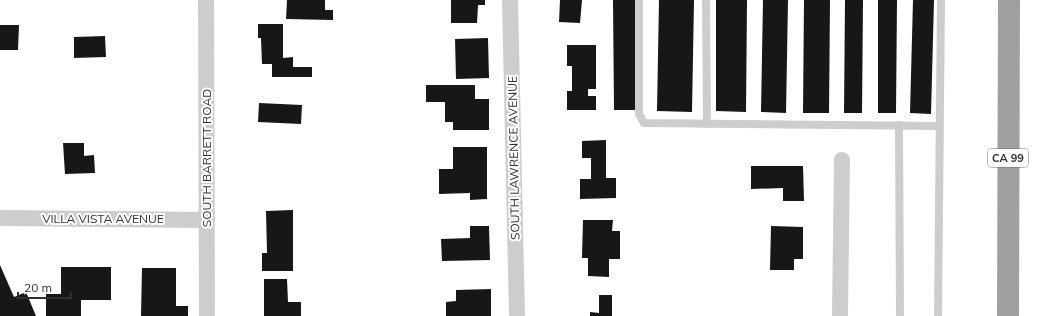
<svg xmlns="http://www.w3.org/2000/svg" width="1057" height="316" font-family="Mulish,sans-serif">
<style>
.building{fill:#171717}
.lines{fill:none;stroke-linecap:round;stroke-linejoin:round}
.service{stroke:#cdcdcd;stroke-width:8}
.minor{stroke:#cdcdcd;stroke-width:16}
.trunk{stroke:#a0a0a0;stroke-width:22}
.labels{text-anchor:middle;stroke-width:4;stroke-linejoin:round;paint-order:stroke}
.shield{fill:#fff;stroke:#6e6e6e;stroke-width:1}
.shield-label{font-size:11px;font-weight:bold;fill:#303030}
.street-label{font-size:12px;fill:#303030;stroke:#fff}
</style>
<rect width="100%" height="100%" fill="#fff"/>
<g class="building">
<path d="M287,0H325V10H333V20L286,19Z"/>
<path d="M451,0H485V5H478L477,23H451Z"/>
<path d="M560,0H582L580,23L559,22Z"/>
<path d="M613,0H635L636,110H614Z"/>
<path d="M659,0H694L692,112L657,111Z"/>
<path d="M716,0H747L746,112L716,111Z"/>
<path d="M763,0H788L786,113L761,112Z"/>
<path d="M804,0H830L829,113H803Z"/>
<path d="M845,0H863L862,113H844Z"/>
<path d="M878,0H897L896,113H878Z"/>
<path d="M913,0H934L931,114L910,113Z"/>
<path d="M258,24H283V58L293,57V67H312V77H272V64H262L261,38H258Z"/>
<path d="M0,25H19L18,50H0Z"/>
<path d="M105,36L106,57L74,58V37Z"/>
<path d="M488,38L489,78L456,79L455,39Z"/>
<path d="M567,45H596V89H588V96H596V110H567V91H572V66H567Z"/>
<path d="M426,85H475V99H489V130H453V122H445V102H426Z"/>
<path d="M259,103L302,105L301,124L258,122Z"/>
<path d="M606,140V178H616V198L580,199V179H591V158H582V141Z"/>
<path d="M63,143H84V156L94,155L95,173L65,174Z"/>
<path d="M453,147H487V199L470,200V193L439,194V169H453Z"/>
<path d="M751,166H803L804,201H783V188L751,189Z"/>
<path d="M293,210V271H262V253H267L266,211Z"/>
<path d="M583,220H613L612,231H620V259H609V277L588,276V258H582Z"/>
<path d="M470,226H489L490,260L442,261L441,239L470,238Z"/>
<path d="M771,226L803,227V259H794V270H770Z"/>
<path d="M0,265L14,297L26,292L36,316H0Z"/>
<path d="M61,267H111V300H81V316H46V294H61Z"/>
<path d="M142,268H176V306H188V316H141Z"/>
<path d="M264,279H287L288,302H301V316H264Z"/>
<path d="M491,289V316H446V302L456,301V290Z"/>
<path d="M599,295H612V316H590V312L599,313Z"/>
</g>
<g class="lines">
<g class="service">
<path d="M639,0V114L644,123L939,126"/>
<path d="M706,0L707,124"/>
<path d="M899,125L900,316"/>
<path d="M938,316L941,0"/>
</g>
<g class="minor">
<path d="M206,0L207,316"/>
<path d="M510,0L517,316"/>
<path d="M0,218L207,220"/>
<path d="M840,316L842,160"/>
</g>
<path class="trunk" d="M1008,316L1009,0"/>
</g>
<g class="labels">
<rect class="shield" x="988" y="149" width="40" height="18" rx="3"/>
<g class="shield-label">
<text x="1008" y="162">CA 99</text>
</g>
<g class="street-label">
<text transform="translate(207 158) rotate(-90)" y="4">SOUTH BARRETT ROAD</text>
<text transform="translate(514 158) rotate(-91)" y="4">SOUTH LAWRENCE AVENUE</text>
<text x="103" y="223">VILLA VISTA AVENUE</text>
</g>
</g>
<path d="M18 292v6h53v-6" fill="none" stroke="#303030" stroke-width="2"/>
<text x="24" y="292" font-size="12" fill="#303030" stroke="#ffffff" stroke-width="3" paint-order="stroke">20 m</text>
</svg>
